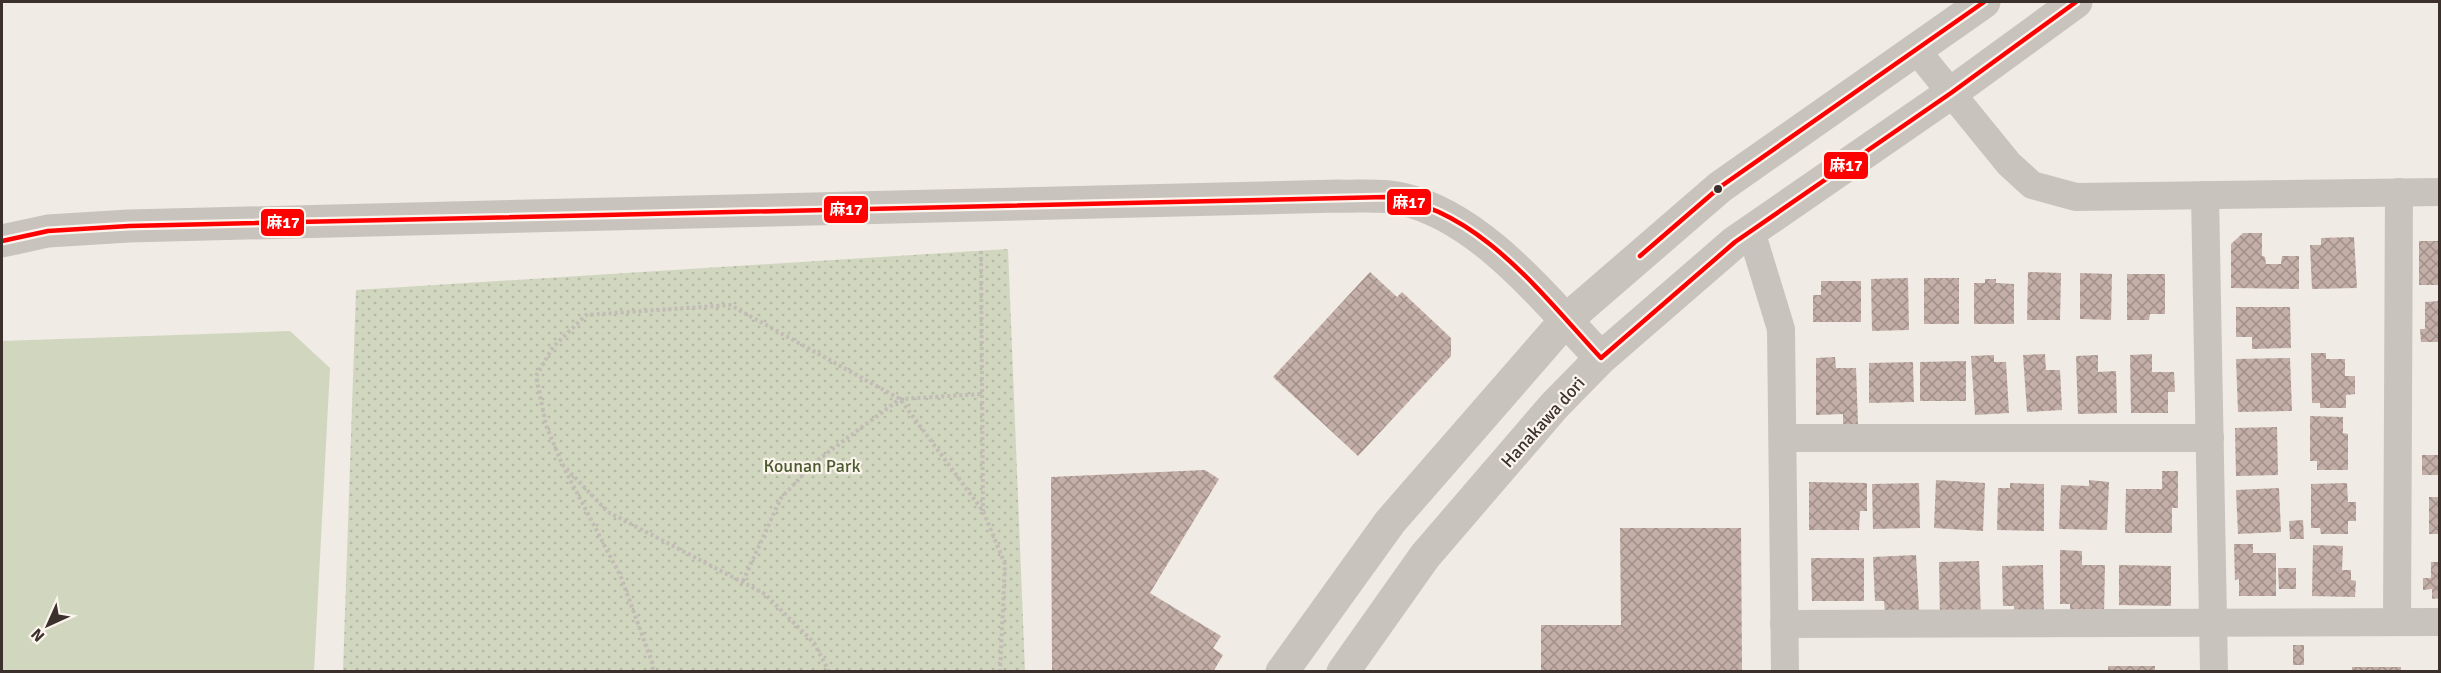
<svg xmlns="http://www.w3.org/2000/svg" width="2441" height="673" font-family="Signika,'Noto Sans JP',sans-serif">
<style>
.park{fill:url(#park-dots)}
.garden{fill:#d1d6bf}
.building{fill:url(#building-cross-hatch)}
.lines{fill:none;stroke-linecap:round;stroke-linejoin:round}
.path{stroke:#c2bbb6;stroke-width:4;stroke-dasharray:3 3;stroke-linecap:butt}
.minor{stroke:#c9c3be;stroke-width:28}
.tertiary{stroke:#c9c3be;stroke-width:33}
.bus-1-casing{stroke:#fbf5ee;stroke-width:9}
.bus-1{stroke:#f00;stroke-width:4.5}
.bus-dot{fill:#3b302b;stroke:#fbf5ee;stroke-width:2}
.labels{text-anchor:middle;stroke-width:4.5;stroke-linejoin:round;paint-order:stroke}
.street-label{font-size:18px;fill:#3b302b;stroke:#fbf5ee}
.park-label{font-size:18px;fill:#4a5a2e;stroke:#fbf5ee}
.line-badge{stroke:#fbf5ee;stroke-width:2}
.badge-label{font-size:16px;text-anchor:middle;font-weight:bold;fill:#fff}
</style>
<defs>
<pattern id="park-dots" width="8" height="8" patternUnits="userSpaceOnUse" patternTransform="scale(1.5)"><rect width="8" height="8" fill="#d1d6bf"/><path d="M2 2h.1M6 6h.1" fill="none" stroke="#b4b8a4" stroke-width="1.8" stroke-linecap="round"/></pattern>
<pattern id="building-cross-hatch" width="8" height="8" patternUnits="userSpaceOnUse" patternTransform="scale(1.5)"><rect width="8" height="8" fill="#c3afa7"/><path d="M0 0l8 8M0 8l8-8" fill="none" stroke="#a08f88"/></pattern>
</defs>
<rect width="100%" height="100%" fill="#f0ebe5"/>
<path class="park" d="M1008,249L1025,671H343L356,290Z"/>
<path class="garden" d="M290,331L330,368L314,671H2V341Z"/>
<g class="building">
<path d="M2243,233H2262V256L2265,257L2266,264H2281L2282,256H2299V289L2231,288V244Z"/>
<path d="M2354,237L2357,288L2312,289L2310,245H2321V238Z"/>
<rect x="2419" y="241" width="21" height="44"/>
<path d="M1370,272L1397,297L1402,292L1451,338V356L1358,456L1273,377Z"/>
<path d="M2028,272L2061,273L2060,320H2027Z"/>
<path d="M2080,273L2112,274L2111,320L2080,319Z"/>
<path d="M2127,274H2165V314H2150L2149,320H2127Z"/>
<path d="M1908,278L1909,330L1872,331L1871,279Z"/>
<rect x="1924" y="278" width="35" height="46"/>
<path d="M1985,279H1996V283L2014,284V324H1974V283H1985Z"/>
<path d="M1821,281H1861V322H1813V295H1821Z"/>
<path d="M2440,301V342H2421L2420,329H2425V302Z"/>
<path d="M2236,307H2290L2291,348L2252,349V337H2236Z"/>
<path d="M2311,353H2326V359H2345V376H2355V394L2346,395V408H2320V403H2312Z"/>
<path d="M2045,354L2046,370H2060L2062,410L2027,412L2023,355Z"/>
<path d="M2152,354V372H2174L2175,392H2168V413H2131L2130,355Z"/>
<path d="M1994,355V362H2006L2009,413L1975,415L1971,356Z"/>
<path d="M2098,355V372L2116,371L2117,413L2078,414L2076,356Z"/>
<path d="M1835,357L1836,368H1856L1858,424H1843V414L1816,415V358Z"/>
<path d="M2290,358L2292,411L2238,412L2236,359Z"/>
<path d="M1966,361V401H1920V362Z"/>
<path d="M1913,362L1914,402L1869,403V363Z"/>
<path d="M2310,416L2343,417V433L2348,434V470H2317V461H2310Z"/>
<path d="M2277,427L2278,475L2236,476L2235,428Z"/>
<rect x="2422" y="455" width="18" height="20"/>
<path d="M1205,470L1219,479L1150,593L1221,636L1213,648L1223,655L1213,672H1052L1051,477Z"/>
<path d="M2162,471H2178V508H2172V533H2125L2126,489H2162Z"/>
<path d="M1936,480L1985,483L1983,531L1934,528Z"/>
<path d="M2089,480L2109,482L2107,530L2059,529L2061,485L2089,486Z"/>
<path d="M1809,482L1867,483V511H1860L1859,530H1809Z"/>
<path d="M1919,483L1920,528L1873,529L1872,484Z"/>
<path d="M2010,483L2044,484V531L1997,530L1998,488H2010Z"/>
<path d="M2347,483L2348,502H2356V521H2348V534H2321L2320,528H2311V484Z"/>
<path d="M2279,488L2281,532L2238,534L2236,490Z"/>
<rect x="2429" y="497" width="11" height="37"/>
<path d="M2303,520L2304,539H2290L2289,521Z"/>
<path d="M1620,528H1741L1742,672H1541V625H1621Z"/>
<path d="M2234,544H2253V553H2276V596H2239V579L2235,580Z"/>
<path d="M2313,545L2343,546L2342,570H2351V580L2356,581L2355,597L2312,596Z"/>
<path d="M2060,550L2082,551V565H2105L2104,614L2070,613V604H2060Z"/>
<path d="M1916,555L1919,610L1885,612L1884,601H1875L1873,557Z"/>
<path d="M1811,558H1864V601H1812Z"/>
<path d="M1979,561L1981,615L1940,616L1939,562Z"/>
<path d="M2431,562H2440V598L2432,599V589L2423,590V578H2431Z"/>
<path d="M2043,565L2044,615L2014,616V606H2003L2002,566Z"/>
<path d="M2119,565L2171,566V606L2119,605Z"/>
<path d="M2278,568H2296V589H2279Z"/>
<rect x="2293" y="645" width="11" height="20"/>
<rect x="2108" y="666" width="47" height="6"/>
<rect x="2352" y="667" width="49" height="5"/>
</g>
<g class="lines">
<g class="path">
<path d="M981,251L983,511"/>
<path d="M565,470L621,577L652,662L653,672"/>
<path d="M743,581L781,498L815,462L900,399L982,394"/>
<path d="M829,672L814,643L765,594L608,512L562,464L546,425L536,376L553,347L586,315L730,305L900,399L983,511L1005,564L1000,672"/>
</g>
<g class="minor">
<path d="M1917,51L2009,164L2032,185L2076,197L2440,192"/>
<path d="M2205,195L2214,672"/>
<path d="M1751,231L1781,329L1785,672"/>
<path d="M1783,438H2210"/>
<path d="M2397,622L2399,192"/>
<path d="M1784,624L2440,622"/>
</g>
<g class="tertiary">
<path d="M2,241L48,231L129,226L1338,196C1358,197 1382,194 1402,199C1483,218 1545,300 1601,358"/>
<path d="M1282,672L1390,522L1565,321L1720,187L1984,2"/>
<path d="M1343,672L1425,556L1554,406L1601,358L1735,242L1951,93L2076,2"/>
</g>
<defs>
<g id="bus-1">
<path d="M2,241L48,231L129,226L1386,197C1478,207 1543,296 1601,358L1735,242L1951,93L2076,2"/>
<path d="M1640,256L1720,187L1984,2"/>
</g>
</defs>
<use href="#bus-1" class="bus-1-casing"/>
<use href="#bus-1" class="bus-1"/>
</g>
<circle class="bus-dot" cx="1718" cy="189" r="5"/>
<g class="labels">
<g class="street-label">
<text transform="translate(1543 422) rotate(-48)" y="6">Hanakawa dori</text>
</g>
<g class="park-label">
<text x="812" y="472">Kounan Park</text>
</g>
</g>
<g class="line-badge">
<rect x="1823" y="151" width="46" height="29" rx="6" fill="#f00"/>
<rect x="1386" y="188" width="46" height="28" rx="6" fill="#f00"/>
<rect x="823" y="195" width="46" height="29" rx="6" fill="#f00"/>
<rect x="260" y="208" width="45" height="29" rx="6" fill="#f00"/>
</g>
<g class="badge-label">
<text x="1846" y="171">麻17</text>
<text x="1409" y="208">麻17</text>
<text x="846" y="215">麻17</text>
<text x="283" y="228">麻17</text>
</g>
<rect width="2441" height="673" fill="none" stroke="#3b302b" stroke-width="6"/>
<g transform="translate(48 625) rotate(225)" stroke="#fbf5ee" stroke-width="4.5" paint-order="stroke">
<path d="M0-4.5L10 22L0 15L-10 22Z" fill="#3b302b"/>
<text y="-9" font-size="16" font-weight="bold" text-anchor="middle" fill="#3b302b">N</text>
</g>
</svg>
